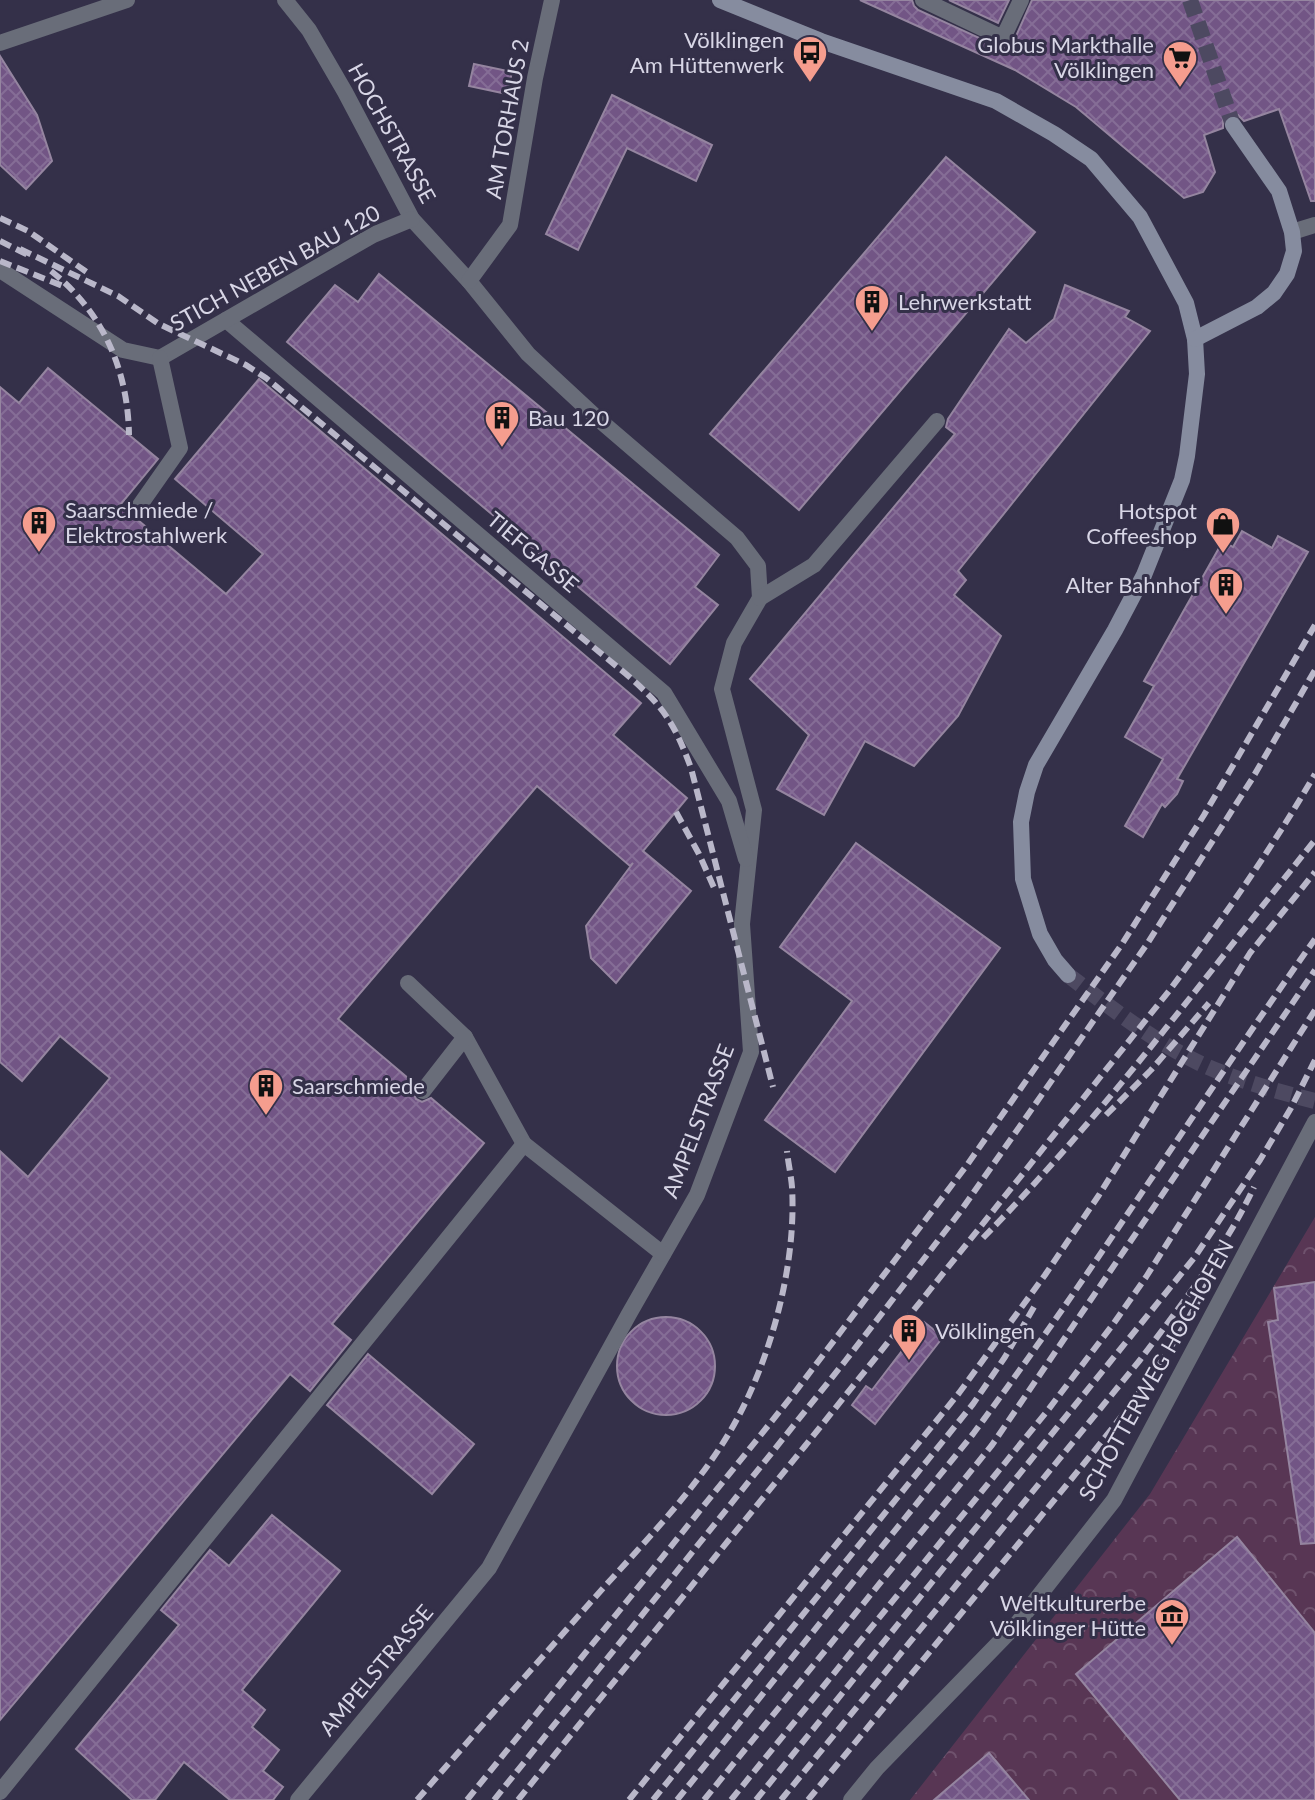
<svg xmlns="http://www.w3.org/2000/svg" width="1315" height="1800" font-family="Lato,sans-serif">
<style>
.park{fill:url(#park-crowns)}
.building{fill:url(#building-cross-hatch);stroke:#9585a0;stroke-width:2}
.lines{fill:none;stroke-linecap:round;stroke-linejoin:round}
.secondary-tunnel{stroke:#4d4961;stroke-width:16;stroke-dasharray:16 8;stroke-linecap:butt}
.lane{stroke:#696d79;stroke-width:16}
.secondary{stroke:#868c9f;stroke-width:16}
.rail{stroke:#b9b7c9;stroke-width:6;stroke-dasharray:12 6;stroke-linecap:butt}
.labels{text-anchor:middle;stroke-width:6;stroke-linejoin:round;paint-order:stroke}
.poi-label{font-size:22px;fill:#d8d6e6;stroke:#343049;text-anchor:end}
.street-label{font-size:22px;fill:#d8d6e6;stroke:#343049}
</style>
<defs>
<pattern id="park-crowns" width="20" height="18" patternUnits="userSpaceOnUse" patternTransform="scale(2)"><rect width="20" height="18" fill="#583654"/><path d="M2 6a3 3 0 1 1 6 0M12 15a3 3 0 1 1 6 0" fill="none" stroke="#6f526d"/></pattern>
<pattern id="building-cross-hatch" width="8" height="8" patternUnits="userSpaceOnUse" patternTransform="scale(2)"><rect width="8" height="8" fill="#725585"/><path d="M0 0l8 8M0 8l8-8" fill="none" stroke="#856d96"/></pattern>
</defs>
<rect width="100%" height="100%" fill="#343049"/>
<path class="park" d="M1315,1217V1800H910L1150,1494Z"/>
<g class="building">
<path d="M860,0H912L914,6L918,10L1003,49L1009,47L1013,43L1032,0H1315V201H1311L1279,109L1244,121L1238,115L1231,114L1223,120V128L1204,135L1215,172L1203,192L1184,198L1076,107L1015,70Z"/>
<path d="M949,0H1009L998,23Z"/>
<path d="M0,56L37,115L52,161L26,189L0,165Z"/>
<path d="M474,64L512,72L507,94L469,86Z"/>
<path d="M612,95L712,145L696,181L627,148L578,250L546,234Z"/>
<path d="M946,157L1035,232L799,510L710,434Z"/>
<path d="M379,274L719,555L695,587L718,605L670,664L287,342L335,285L358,302Z"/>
<path d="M1065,285L1129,311L1125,317L1150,331L958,571L966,580L954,595L1001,636L958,716L914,766L865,741L824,815L777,789L809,735L750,679L955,434L946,427L948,419L1009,329L1026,343L1054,319Z"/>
<path d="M48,368L158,459L120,505L226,594L263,554L175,479L259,379L641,703L613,735L687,798L643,851L691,891L616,983L591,958L586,926L633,863L630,866L537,786L338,1019L415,1084L412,1090L416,1099L422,1102L431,1098L484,1143L332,1324L351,1340L310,1391L290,1374L0,1720V1151L28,1177L110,1078L60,1036L22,1081L0,1062V387L19,403Z"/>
<path d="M1242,531L1272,548L1278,536L1308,552L1177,779L1183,781L1177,794L1165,807L1162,804L1143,837L1125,826L1163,759L1125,737L1154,686L1144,681L1223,541L1233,547Z"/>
<path d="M856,843L1000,948L835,1172L765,1120L852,1001L780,947Z"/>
<path d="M1315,1282V1543L1301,1544L1268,1322L1278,1320L1274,1288Z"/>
<circle cx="666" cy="1366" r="49"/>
<path d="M924,1322L943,1337L875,1424L852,1405L866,1386L872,1390Z"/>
<path d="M368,1354L474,1444L432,1494L327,1405Z"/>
<path d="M272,1515L340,1571L242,1690L265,1710L252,1727L279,1750L263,1771L283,1787L273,1800H230L184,1762L155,1800H132L76,1749L179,1625L161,1610L210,1550L229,1566Z"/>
<path d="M1237,1537L1315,1633V1800H1180L1076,1674Z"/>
<path d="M989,1753L1029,1800H934Z"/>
</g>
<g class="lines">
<g class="secondary-tunnel">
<path d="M1190,0L1233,125"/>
<path d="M1068,975C1115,1011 1164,1050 1220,1072C1251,1084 1283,1093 1315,1101"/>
</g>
<g class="lane">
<path d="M285,0L309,30L345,92L412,219L469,281L528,354L597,418L737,538L758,566L760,598L734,643L722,689L754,810L742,924L751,1052L697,1195L629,1314L489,1568L298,1800"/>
<path d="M923,0L1003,38L1021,0"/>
<path d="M0,43L127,0"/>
<path d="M1292,232L1315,225"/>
<path d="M0,270L123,350L160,358"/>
<path d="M469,281L510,225L535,78L552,0"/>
<path d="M226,320L664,693L729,801L746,859"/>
<path d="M160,358L373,235L412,219"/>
<path d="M140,505L180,448L160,358"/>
<path d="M760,598L814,565L937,421"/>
<path d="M408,983L465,1037L524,1144"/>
<path d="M423,1091L465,1037"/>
<path d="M0,1792L524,1144L663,1254"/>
<path d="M851,1800L877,1768L1016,1625L1114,1500L1315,1122"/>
</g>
<g class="secondary">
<path d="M720,0L821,41L996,101L1054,134L1091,159L1140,217L1186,303L1195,339L1197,374L1187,456L1182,480L1144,575L1115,630L1036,765L1027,792L1021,822L1023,879L1040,934L1055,960L1068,975"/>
<path d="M1195,339L1257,307L1274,293L1287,274L1294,251L1292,232L1279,191L1233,125"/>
</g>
<g class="rail">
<path d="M0,218L28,231L88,273"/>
<path d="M0,241L28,255"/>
<path d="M20,249L118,296L159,324L246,365L266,378L626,674C663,706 674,722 691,768L773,1087"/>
<path d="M0,261L63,286"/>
<path d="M51,271C103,312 128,370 129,435"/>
<path d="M676,812L699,854L715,890"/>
<path d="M1106,1115L1151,1070L1209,1003"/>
<path d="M983,1238C1104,1115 1207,974 1315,840"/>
<path d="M417,1800C474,1734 532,1669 589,1604C634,1553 684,1503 721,1446C767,1376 797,1270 792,1187C791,1175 788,1162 787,1151"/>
<path d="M467,1800L792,1396L967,1165L1122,944L1204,815L1315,625"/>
<path d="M494,1800L846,1360L960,1212L1147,944L1252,779L1315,670"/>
<path d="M518,1800L805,1446L1169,991C1221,921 1271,850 1315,774"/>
<path d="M629,1800L959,1393L1045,1275L1099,1195L1250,953L1315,872"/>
<path d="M653,1800L973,1404L1005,1357L1034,1307"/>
<path d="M677,1800L973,1434C1093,1273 1199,1102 1315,939"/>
<path d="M704,1800L992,1445L1315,970"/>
<path d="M731,1800L1048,1410L1114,1323L1146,1277L1315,1010"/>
<path d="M756,1800L1194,1258L1260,1160L1291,1108L1315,1060"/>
<path d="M781,1800L1140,1360C1181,1305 1225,1249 1254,1187"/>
<path d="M808,1800C883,1709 958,1617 1033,1526C1097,1447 1165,1370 1210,1278"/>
</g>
</g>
<defs>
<symbol id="bus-pin" viewBox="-11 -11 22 30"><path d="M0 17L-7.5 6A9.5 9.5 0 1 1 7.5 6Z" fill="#f59d8e" stroke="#343049"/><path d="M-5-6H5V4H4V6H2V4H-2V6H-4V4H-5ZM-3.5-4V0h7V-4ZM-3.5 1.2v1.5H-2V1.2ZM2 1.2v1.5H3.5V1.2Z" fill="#111"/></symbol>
<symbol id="supermarket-pin" viewBox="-11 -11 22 30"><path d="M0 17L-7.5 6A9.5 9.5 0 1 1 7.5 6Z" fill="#f59d8e" stroke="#343049"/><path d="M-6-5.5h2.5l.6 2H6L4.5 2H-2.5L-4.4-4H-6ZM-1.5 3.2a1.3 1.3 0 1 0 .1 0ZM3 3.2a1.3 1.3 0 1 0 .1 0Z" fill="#111"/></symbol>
<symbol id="building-pin" viewBox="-11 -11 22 30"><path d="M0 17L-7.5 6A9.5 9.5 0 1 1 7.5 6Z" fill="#f59d8e" stroke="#343049"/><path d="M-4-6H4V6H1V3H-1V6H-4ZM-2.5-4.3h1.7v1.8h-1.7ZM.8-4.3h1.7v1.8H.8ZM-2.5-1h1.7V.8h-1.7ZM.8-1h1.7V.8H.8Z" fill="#111"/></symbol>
<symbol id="shop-pin" viewBox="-11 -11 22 30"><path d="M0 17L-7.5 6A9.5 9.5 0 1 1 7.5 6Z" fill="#f59d8e" stroke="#343049"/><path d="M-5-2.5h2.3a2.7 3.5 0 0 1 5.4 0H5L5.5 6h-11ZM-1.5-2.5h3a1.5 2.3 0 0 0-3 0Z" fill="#111"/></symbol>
<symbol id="museum-pin" viewBox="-11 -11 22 30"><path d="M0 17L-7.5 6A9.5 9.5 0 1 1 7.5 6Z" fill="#f59d8e" stroke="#343049"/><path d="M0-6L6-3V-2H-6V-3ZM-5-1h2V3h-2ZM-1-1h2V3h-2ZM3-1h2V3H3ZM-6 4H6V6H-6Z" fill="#111"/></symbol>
</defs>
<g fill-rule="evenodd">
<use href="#bus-pin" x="790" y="33" width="40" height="54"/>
<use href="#supermarket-pin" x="1160" y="38" width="40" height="54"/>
<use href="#building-pin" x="852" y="282" width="40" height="54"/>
<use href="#building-pin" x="482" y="398" width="40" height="54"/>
<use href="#building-pin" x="19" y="503" width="40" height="54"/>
<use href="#shop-pin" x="1203" y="504" width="40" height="54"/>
<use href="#building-pin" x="1206" y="565" width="40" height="54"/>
<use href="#building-pin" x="246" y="1066" width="40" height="54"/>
<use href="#building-pin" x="889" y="1311" width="40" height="54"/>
<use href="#museum-pin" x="1152" y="1596" width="40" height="54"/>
</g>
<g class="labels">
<g class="poi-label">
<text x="784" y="48">Völklingen<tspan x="784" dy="25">Am Hüttenwerk</tspan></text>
<text x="1154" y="53">Globus Markthalle<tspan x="1154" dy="25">Völklingen</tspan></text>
<text x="898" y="310" text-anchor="start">Lehrwerkstatt</text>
<text x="528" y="426" text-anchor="start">Bau 120</text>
<text x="65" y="518" text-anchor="start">Saarschmiede /<tspan x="65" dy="25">Elektrostahlwerk</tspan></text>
<text x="1197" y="519">Hotspot<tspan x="1197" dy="25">Coffeeshop</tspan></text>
<text x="1200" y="593">Alter Bahnhof</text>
<text x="292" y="1094" text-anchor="start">Saarschmiede</text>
<text x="935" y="1339" text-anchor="start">Völklingen</text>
<text x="1146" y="1611">Weltkulturerbe<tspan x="1146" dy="25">Völklinger Hütte</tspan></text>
</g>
<g class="street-label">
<text transform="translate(507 119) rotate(-80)" y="8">AM TORHAUS 2</text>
<text transform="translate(392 133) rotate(61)" y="8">HOCHSTRASSE</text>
<text transform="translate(275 268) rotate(-29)" y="8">STICH NEBEN BAU 120</text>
<text transform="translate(533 552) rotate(40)" y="8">TIEFGASSE</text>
<text transform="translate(698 1121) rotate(-69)" y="8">AMPELSTRASSE</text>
<text transform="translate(1156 1370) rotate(-61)" y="8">SCHOTTERWEG HOCHOFEN</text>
<text transform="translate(376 1670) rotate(-50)" y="8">AMPELSTRASSE</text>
</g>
</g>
</svg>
